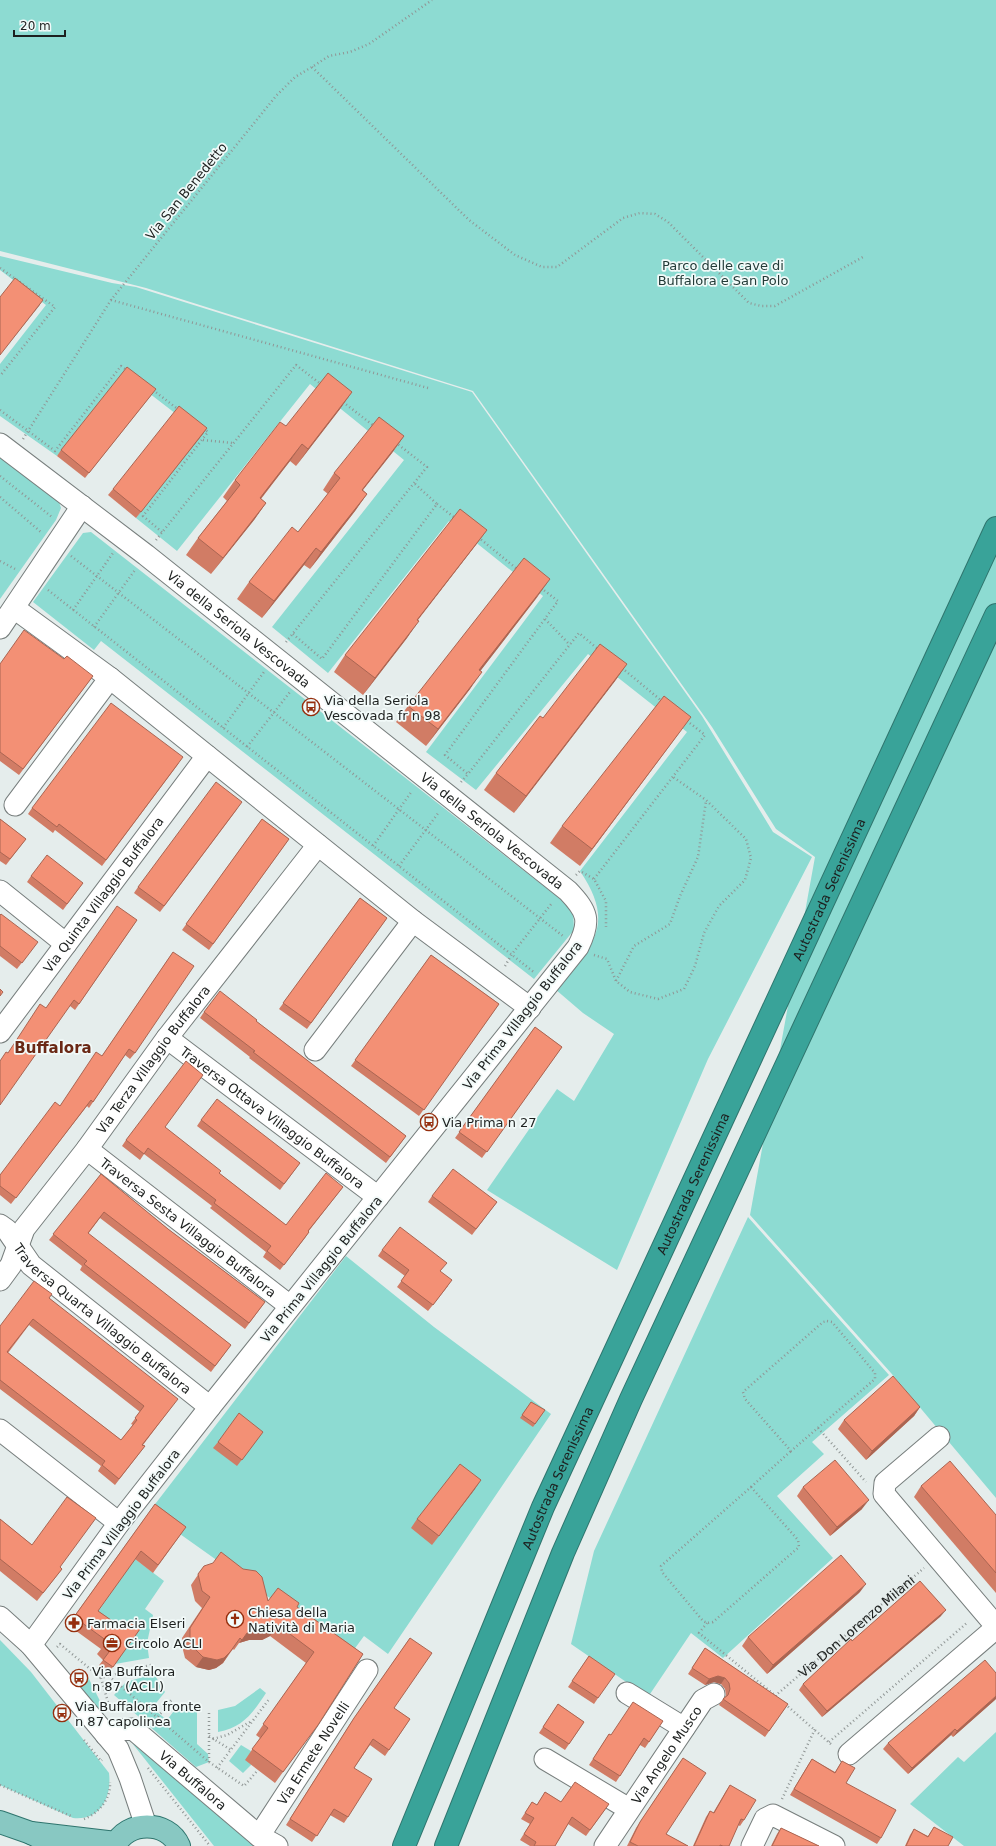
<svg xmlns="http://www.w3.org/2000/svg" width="996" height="1846" font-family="'DejaVu Sans',sans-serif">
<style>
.green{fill:#8ddbd2}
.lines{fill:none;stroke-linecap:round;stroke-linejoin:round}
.minor-casing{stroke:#777e7d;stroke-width:23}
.major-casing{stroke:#2f756e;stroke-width:24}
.highway-casing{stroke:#2f756e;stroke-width:24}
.path{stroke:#909695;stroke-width:2.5;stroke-dasharray:1 3;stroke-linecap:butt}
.minor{stroke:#fff;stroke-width:21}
.major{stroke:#88c8c2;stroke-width:22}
.highway{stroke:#39a399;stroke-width:22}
.wall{fill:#d17c65;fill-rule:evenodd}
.shaded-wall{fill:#aa6552}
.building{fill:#f39075;stroke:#aa6552;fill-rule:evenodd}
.labels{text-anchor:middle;stroke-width:3.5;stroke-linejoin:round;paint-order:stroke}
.street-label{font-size:13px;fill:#1d201f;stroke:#f2faf9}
.park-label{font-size:13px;fill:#233c39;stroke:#f2faf9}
.poi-label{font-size:13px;fill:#1d201f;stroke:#f2faf9;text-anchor:start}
.quarter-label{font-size:15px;font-weight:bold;fill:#6a2815;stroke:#f2faf9}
</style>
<rect width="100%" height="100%" fill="#e5edec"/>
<g class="green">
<path d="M0,0H996V1498L891,1373L750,1215L815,857L776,829L712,727L473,391L146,288L0,251Z"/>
<path d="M0,256L112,283L136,287L472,392L702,716L773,832L812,857L708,1059L617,1270L487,1190L557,1089L574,1101L614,1034L583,1013L555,989C592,946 617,926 580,871L687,732L588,654L476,790L426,752L543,596L449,521L328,673L272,627L404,460L310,384L177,551L136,518L202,434L123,373L57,456L0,416V364L46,305L0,270Z"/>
<path d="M0,455L59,502L61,508L56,520L0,599Z"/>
<path d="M91,532L573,909L574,930L534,979L101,641L94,650L33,602L83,533Z"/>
<path d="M748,1217L889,1375L812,1442L824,1454L777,1496L833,1558L723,1658L691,1633L648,1697L571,1644L594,1551Z"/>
<path d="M346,1256L434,1327L551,1414L388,1654L364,1636L350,1655L149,1512Z"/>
<path d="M135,1559L164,1581L145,1609L153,1615L147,1643L149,1658L115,1664L134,1637L93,1619Z"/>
<path d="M0,1640L31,1672L109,1773C112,1797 100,1821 73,1818L0,1785Z"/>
<path d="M154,1674L165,1692L152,1708L167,1720L180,1703L197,1710V1744L208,1754L209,1762L196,1767L114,1695L126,1682Z"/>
<path d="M87,1675L105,1711L101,1715L77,1686Z"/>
<path d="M260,1688L266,1693C252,1714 243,1727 218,1732V1710L235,1706Z"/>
<path d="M996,1732V1846H964L910,1804L958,1757L964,1762Z"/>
<path d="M132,1743L257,1846H214Z"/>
<path d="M241,1745L251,1751V1765L243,1773L229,1761Z"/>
</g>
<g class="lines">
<defs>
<g id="minor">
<path id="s2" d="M0,444L146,555L568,891C588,912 591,921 578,947L210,1407L119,1523L31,1645"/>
<path d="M14,608L110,678L413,921L530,1008"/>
<path d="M0,628L82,506"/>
<path d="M15,805L110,678"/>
<path d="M0,891L66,944"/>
<path id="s3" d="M0,1032L207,756"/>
<path id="s4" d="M167,1038L378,1197"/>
<path d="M315,1050L413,921"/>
<path id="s5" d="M87,1149L290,1306"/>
<path id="s6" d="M0,1225L7,1230L31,1265L210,1407"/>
<path id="s7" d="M0,1280L11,1265L24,1229L87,1149L167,1038L318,845"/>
<path d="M0,1430L119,1523"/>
<path d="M939,1437L885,1483L884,1494L996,1626"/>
<path d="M0,1617L31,1645L118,1749L130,1778L146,1826"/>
<path d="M627,1693L684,1728"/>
<path id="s8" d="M106,1735L117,1730L133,1729L259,1836L277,1846"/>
<path d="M849,1754L996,1628"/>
<path d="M545,1759L629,1809"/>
<path id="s9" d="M259,1836L367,1670"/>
<path id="s10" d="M605,1846L703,1700L714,1694"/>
<path d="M752,1846L765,1819L773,1815L834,1846"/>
</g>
<g id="major">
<path d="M0,1822L31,1833L43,1839"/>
<path d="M31,1833L116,1843"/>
<path d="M115,1846C126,1820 168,1820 179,1846"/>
</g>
<g id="highway">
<path id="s11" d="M404,1846L543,1507L996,528"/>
<path d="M446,1846L563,1553L631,1399L996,615"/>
</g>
</defs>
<use href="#minor" class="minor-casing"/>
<use href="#major" class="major-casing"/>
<use href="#highway" class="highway-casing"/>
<g class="path">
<path d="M312,67L469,220L515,255L542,267H557L623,218L640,213L655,214L668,222L749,303L761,306H775L863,257"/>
<path d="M0,268L55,307L0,376"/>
<path d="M111,300L428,388"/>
<path d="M153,390L179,410"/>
<path d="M343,402L374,426"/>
<path d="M0,410L55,451L121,366L128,371"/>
<path d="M23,439L111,300L276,96L295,77L312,67L329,56L350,52L369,44L432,0"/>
<path d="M203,440L233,443"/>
<path d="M0,476L52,517"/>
<path d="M0,497L42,533"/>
<path d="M437,504L455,518"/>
<path d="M162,532L143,516L208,432L204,429"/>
<path d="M478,537L517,569"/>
<path d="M156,540L296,365L322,385"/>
<path d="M71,556L563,936"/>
<path d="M0,561L17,570"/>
<path d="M541,588L558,601L445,755L468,774L579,633L599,650"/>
<path d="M48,590L535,973"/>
<path d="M73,610L113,553"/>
<path d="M545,619L570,645"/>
<path d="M94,627L135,570"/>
<path d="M293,634L322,659L437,504L414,483"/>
<path d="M286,642L427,467L395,442"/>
<path d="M622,668L663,702"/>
<path d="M223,728L264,672"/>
<path d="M247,747L290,692"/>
<path d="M461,782L468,774"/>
<path d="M373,846L412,791"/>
<path d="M399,866L439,812"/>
<path d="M576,875L580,871L594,879L606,901V927"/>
<path d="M594,879L705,735L686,720"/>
<path d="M594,955L607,959L616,981L630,992L658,999L684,989L695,966L704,933L719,906L745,880L751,858L746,839L706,800L673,777"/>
<path d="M505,966L512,954L552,903"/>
<path d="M616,981L634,946L670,924L680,896L698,857L706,801"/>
<path d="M827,1321L832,1322L875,1373V1379L791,1451L745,1399L743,1392L823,1322Z"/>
<path d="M818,1428L866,1482"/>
<path d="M751,1487L798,1540L799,1547L713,1622L707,1623L703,1621L662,1572L661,1566Z"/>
<path d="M751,1487L791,1451"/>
<path d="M707,1623L699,1633L777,1697"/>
<path d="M57,1647L60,1644L101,1678L151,1665"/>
<path d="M109,1676L209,1762V1711"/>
<path d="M101,1678L110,1709"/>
<path id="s1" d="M775,1696L924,1568"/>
<path d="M785,1704L833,1746"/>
<path d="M153,1723L173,1698"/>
<path d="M209,1736L231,1750"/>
<path d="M213,1739L227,1735L250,1722"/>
<path d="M84,1740L101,1761L102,1760"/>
<path d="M829,1742L968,1622"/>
<path d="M209,1762L244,1786L258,1770"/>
<path d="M148,1768L210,1846"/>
<path d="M217,1768L270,1698"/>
<path d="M0,1785L73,1817"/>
<path d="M782,1799L815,1729"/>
<path d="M84,1819C99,1813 111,1799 110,1782"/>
</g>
<use href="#minor" class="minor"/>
<use href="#major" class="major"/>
<use href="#highway" class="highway"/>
</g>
<g class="wall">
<path d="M352,392L340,409L296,466L290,461L261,499L266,503L254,520L211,574L186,555L198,538L227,501L223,497L235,480L286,426Z"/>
<path d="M151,395L85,478L57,456L61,450Z"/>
<path d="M207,428L136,518L108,495L113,489Z"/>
<path d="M404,436L392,453L363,490L367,494L355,511L310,569L304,565L262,618L237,599L249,582L298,532L328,494L323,490L334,473Z"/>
<path d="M487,530L475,546L418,620L407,638L363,695L334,672L345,655Z"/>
<path d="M538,596L480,671L470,689L426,746L396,722L408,706Z"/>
<path d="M0,664L93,676L19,775L0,761Z"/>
<path d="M627,664L615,681L514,813L484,790L496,773L543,718Z"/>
<path d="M679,733L580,866L550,843L562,826Z"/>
<path d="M179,763L102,866L55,830L53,833L28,814L32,808Z"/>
<path d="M238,808L160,912L134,893L138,887Z"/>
<path d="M0,819L26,839L6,865L0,861Z"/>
<path d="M262,819L289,839L209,950L182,930Z"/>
<path d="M31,876L83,883L63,910L27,882Z"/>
<path d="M360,898L387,918L307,1029L279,1009Z"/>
<path d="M0,915L33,948L17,969L0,956Z"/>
<path d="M137,920L75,1010L70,1006L46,1008Z"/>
<path d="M173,952L135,1053L130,1059L125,1055L89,1108L87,1106L11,1204L0,1195V1175L60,1106L102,1056Z"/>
<path d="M431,955L499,1004L419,1116L351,1066Z"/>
<path d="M204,1012L256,1021L406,1136L386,1163L249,1058L250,1057L200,1018Z"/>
<path d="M535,1027L562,1047L482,1158L455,1138Z"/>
<path d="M201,1120L300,1163L280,1190L197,1126Z"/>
<path d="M165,1127L219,1173L286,1225L343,1187L308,1232H309L305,1238L280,1270L263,1257L266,1252L210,1208L212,1206L144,1154L140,1160L122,1146L126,1140Z"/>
<path d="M101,1174L168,1229L265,1302L245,1329L100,1218L88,1234L231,1345L211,1372L80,1270L82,1266L49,1240Z"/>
<path d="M432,1196L497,1202L472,1235L428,1202Z"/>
<path d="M382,1250L440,1271L448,1286L428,1311L397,1287L405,1276L378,1256Z"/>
<path d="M49,1298L173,1405L143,1445L145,1446L115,1485L98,1471L101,1466L0,1389V1326ZM29,1325L140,1412L131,1424L133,1425L121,1440L8,1353Z"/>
<path d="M531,1402L545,1410L533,1427L520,1418Z"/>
<path d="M920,1407L914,1416L866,1460L838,1429L844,1420Z"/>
<path d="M263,1432L237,1466L213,1448L218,1442Z"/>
<path d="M921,1486L996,1515V1593L914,1497Z"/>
<path d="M803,1487L862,1509L830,1536L797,1496Z"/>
<path d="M475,1489L432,1545L411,1528L417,1519Z"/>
<path d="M155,1504L186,1527L153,1573L135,1559L98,1611L124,1629H140L107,1675L97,1668L103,1660L97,1654L101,1649L68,1625Z"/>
<path d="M0,1519L62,1569L37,1601L0,1571Z"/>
<path d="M204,1566L268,1601L297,1607L363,1654L310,1735L275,1783L245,1760L260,1738L256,1735L306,1663L270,1636L262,1640H249L239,1643L234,1650L233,1649L223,1663L216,1668L209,1670L196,1667L185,1658L183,1650L182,1638L202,1608L195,1601L191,1585Z"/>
<path d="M860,1592L767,1674L742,1646L748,1637Z"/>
<path d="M941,1616L822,1717L799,1690L803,1684L852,1641Z"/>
<path d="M410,1638L394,1708L410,1719L385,1756L370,1745L354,1768L348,1817L344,1823L330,1815L312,1842L286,1825L350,1724Z"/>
<path d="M705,1648L788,1704L765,1737L719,1705L723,1699L725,1697L726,1695L725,1689L721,1684L714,1682L705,1685L688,1674Z"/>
<path d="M589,1656L598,1698L594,1704L568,1687Z"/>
<path d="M996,1699L953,1737L951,1735L908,1774L883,1749L888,1743Z"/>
<path d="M558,1704L584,1722L565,1750L539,1733Z"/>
<path d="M663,1721L645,1748L640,1745L616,1782L589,1765L609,1734L611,1735Z"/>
<path d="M683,1758L666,1834L688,1846H627L636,1828Z"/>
<path d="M812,1759L835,1772L842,1761L846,1783L881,1838L877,1844L790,1795L808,1765Z"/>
<path d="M730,1785L744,1820L740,1826L738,1825L729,1846H693L706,1817L710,1811L713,1813L726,1791Z"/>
<path d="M545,1792L561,1802L609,1804L586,1836L568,1824L555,1846H530L520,1840L530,1824L521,1819L532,1802L537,1805Z"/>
<path d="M934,1827L948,1846H905L910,1835L914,1829L928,1836Z"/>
<path d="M781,1828L819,1846H771L777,1834Z"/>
</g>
<g class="shaded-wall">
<path d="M43,300L39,306L0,355Z"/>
<path d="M156,389L151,395L85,478L89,473Z"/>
<path d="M352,392L340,409L296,466L308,449Z"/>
<path d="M207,428L203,434L136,518L141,512Z"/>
<path d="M404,436L392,453L350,506L362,490Z"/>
<path d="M302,444L290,461L248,515L260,498Z"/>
<path d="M367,494L355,511L310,569L321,552Z"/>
<path d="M266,503L254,520L211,574L223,558Z"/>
<path d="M487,530L475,546L405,636L417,620Z"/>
<path d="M316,548L304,565L262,618L274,601Z"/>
<path d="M550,579L538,596L468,687L479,670Z"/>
<path d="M419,621L407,638L363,695L375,678Z"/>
<path d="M627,664L615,681L514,813L526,796Z"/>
<path d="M482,672L470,689L426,746L438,729Z"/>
<path d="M691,717L679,733L580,866L592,849Z"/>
<path d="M920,1407L914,1416L866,1460L872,1451Z"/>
<path d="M481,1480L475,1489L432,1545L439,1536Z"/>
<path d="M869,1500L862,1509L830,1536L837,1527Z"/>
<path d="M866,1584L860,1592L767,1674L773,1665Z"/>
<path d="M946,1610L941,1616L822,1717L827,1711Z"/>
<path d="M278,1625L270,1636L262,1640H249L239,1643L247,1633L256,1629Z"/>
<path d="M230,1652L223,1663L216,1668L209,1670L196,1667L203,1657Z"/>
<path d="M718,1676L725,1678L721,1684L714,1682L705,1685L709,1679Z"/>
<path d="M996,1696V1699L953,1737L957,1731Z"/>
<path d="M955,1729L951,1735L908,1774L912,1768Z"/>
</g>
<g class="building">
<path d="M15,278L43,300L0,355V297Z"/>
<path d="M127,367L156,389L89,473L61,450Z"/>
<path d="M328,373L352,392L308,449L302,444L260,498L266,503L223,558L198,538L240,485L235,480L280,422L286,426Z"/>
<path d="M179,406L207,428L141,512L113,489Z"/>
<path d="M379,417L404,436L362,490L367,494L321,552L316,548L274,601L249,582L292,527L298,532L340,478L334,473Z"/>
<path d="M460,509L487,530L417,620L419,621L375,678L345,655Z"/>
<path d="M524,558L550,579L479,670L482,672L438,729L408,706Z"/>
<path d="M24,630L64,659L67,656L93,676L23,769L0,752V664Z"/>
<path d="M600,644L627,664L526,796L496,773L540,716L543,718Z"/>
<path d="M664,696L691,717L592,849L562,826Z"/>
<path d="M111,703L183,757L106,860L59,824L57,827L32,808Z"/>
<path d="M216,782L242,802L164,906L138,887Z"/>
<path d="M0,819L26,839L10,859L0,852Z"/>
<path d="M262,819L289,839L213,944L186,924Z"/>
<path d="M47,855L83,883L67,904L31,876Z"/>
<path d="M360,898L387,918L311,1023L283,1003Z"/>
<path d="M117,906L137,920L79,1004L74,1000L0,1105V1061L6,1052L8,1053L40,1004L46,1008Z"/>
<path d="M1,914L38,942L22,963L0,946V915Z"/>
<path d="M173,952L194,966L135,1053L129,1049L93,1102L91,1100L16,1198L0,1186V1175L55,1102L60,1106L96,1052L102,1056Z"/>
<path d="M431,955L499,1004L424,1110L355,1060Z"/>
<path d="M0,989L3,992L0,996Z"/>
<path d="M220,991L257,1020L256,1021L406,1136L390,1157L253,1052L255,1051L204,1012Z"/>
<path d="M535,1027L562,1047L487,1152L459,1132Z"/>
<path d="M186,1061L203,1075L165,1127L221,1171L219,1173L286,1225L326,1173L343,1187L308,1231L309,1232L284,1265L267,1251L271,1246L214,1203L216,1200L148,1148L144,1154L126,1140Z"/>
<path d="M217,1099L300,1163L284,1184L201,1120Z"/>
<path d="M453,1169L497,1202L476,1229L432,1196Z"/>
<path d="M101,1174L168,1229L265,1302L249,1323L104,1212L88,1233L231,1345L215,1366L84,1264L87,1261L53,1234Z"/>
<path d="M400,1227L447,1263L440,1271L452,1280L433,1305L401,1281L409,1270L382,1250Z"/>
<path d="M34,1281L52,1294L49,1298L178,1399L142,1445L145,1446L119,1479L102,1465L105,1461L0,1380V1326ZM33,1319L144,1406L135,1418L137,1420L121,1440L7,1352Z"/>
<path d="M893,1376L920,1407L872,1451L844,1420Z"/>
<path d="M531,1402L545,1410L535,1424L522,1415Z"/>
<path d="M239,1413L263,1432L242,1460L218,1442Z"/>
<path d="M835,1460L869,1500L837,1527L803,1487Z"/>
<path d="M950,1461L996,1515V1573L921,1486Z"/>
<path d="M460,1464L481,1480L439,1536L417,1519Z"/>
<path d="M67,1497L96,1518L60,1567L62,1569L43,1593L0,1559V1519L32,1545Z"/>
<path d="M155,1504L186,1527L158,1565L141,1551L98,1611L124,1629L129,1622L140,1629L113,1667L103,1660L109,1652L103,1646L107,1641L74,1617Z"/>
<path d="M221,1552L243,1569L256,1571L262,1577L268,1601L278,1588L299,1603L297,1607L363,1654L318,1725L283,1772L252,1749L268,1728L263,1724L314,1652L278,1625L269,1629H256L247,1633L242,1640L240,1638L230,1652L224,1658L217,1660L203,1657L193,1647L190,1639V1628L210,1597L202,1591L198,1574L204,1566L213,1563Z"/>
<path d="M841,1555L866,1584L773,1665L748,1637Z"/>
<path d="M920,1581L946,1610L827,1711L803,1684L851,1639L852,1641Z"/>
<path d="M410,1638L432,1653L394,1708L410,1719L389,1750L373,1739L354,1768L372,1779L348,1817L334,1809L317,1836L290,1819L354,1718Z"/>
<path d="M705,1648L788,1704L769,1731L723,1699L728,1695L730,1689L729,1683L725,1678L718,1676L709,1679L692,1668Z"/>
<path d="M589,1656L615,1674L598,1698L572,1681Z"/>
<path d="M985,1660L996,1673V1696L957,1731L955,1729L912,1768L888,1743Z"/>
<path d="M633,1702L663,1721L649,1742L644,1738L620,1776L593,1759L609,1734L611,1735Z"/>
<path d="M558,1704L584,1722L569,1744L543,1727Z"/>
<path d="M683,1758L706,1773L666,1834L688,1846H638L630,1842L640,1822Z"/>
<path d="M812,1759L835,1773L842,1761L855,1768L846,1783L896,1810L881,1838L794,1789Z"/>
<path d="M575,1782L609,1804L590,1830L572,1817L555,1846H534L536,1842L524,1834L534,1818L525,1813L532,1802L537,1805L545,1792L561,1802Z"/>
<path d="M730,1785L756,1800L744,1820L741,1819L729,1846H723L720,1845V1846H694L710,1811L714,1813Z"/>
<path d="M934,1827L953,1837L948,1846H906L914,1829L928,1837Z"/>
<path d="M781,1828L819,1846H772Z"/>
</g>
<defs>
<symbol id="bus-ring" viewBox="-11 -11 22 22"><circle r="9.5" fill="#f2faf9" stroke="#952e0d" stroke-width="1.5"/><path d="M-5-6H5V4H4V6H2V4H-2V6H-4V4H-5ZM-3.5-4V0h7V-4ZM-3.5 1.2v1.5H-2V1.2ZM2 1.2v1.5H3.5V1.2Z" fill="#952e0d"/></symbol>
<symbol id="church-ring" viewBox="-11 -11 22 22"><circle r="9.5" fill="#f2faf9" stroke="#952e0d" stroke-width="1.5"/><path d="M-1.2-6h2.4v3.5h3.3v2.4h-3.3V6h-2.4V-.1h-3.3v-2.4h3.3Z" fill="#952e0d"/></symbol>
<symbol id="pharmacy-ring" viewBox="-11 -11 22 22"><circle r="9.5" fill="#f2faf9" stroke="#952e0d" stroke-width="1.5"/><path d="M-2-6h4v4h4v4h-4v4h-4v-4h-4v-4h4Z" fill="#952e0d"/></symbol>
<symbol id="office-ring" viewBox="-11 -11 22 22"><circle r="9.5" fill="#f2faf9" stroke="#952e0d" stroke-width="1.5"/><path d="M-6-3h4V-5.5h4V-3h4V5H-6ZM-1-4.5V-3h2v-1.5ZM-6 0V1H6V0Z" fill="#952e0d"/></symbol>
</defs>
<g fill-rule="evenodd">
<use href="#bus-ring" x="301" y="697" width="20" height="20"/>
<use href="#bus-ring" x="419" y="1112" width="20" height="20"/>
<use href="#church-ring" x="225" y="1609" width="20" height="20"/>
<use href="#pharmacy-ring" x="64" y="1613" width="20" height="20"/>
<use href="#office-ring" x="102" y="1633" width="20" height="20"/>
<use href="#bus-ring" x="69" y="1668" width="20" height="20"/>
<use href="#bus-ring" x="52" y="1703" width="20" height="20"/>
</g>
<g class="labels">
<g class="street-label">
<text transform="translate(186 191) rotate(-51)" y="5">Via San Benedetto</text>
<text dy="5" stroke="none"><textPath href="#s2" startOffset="302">Via della Seriola Vescovada</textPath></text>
<text dy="5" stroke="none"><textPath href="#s2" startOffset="626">Via della Seriola Vescovada</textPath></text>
<text dy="5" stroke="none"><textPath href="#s11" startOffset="1047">Autostrada Serenissima</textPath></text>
<text dy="5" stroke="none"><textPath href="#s3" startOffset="172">Via Quinta Villaggio Buffalora</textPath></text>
<text transform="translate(522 1015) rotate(-52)" y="5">Via Prima Villaggio Buffalora</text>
<text dy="5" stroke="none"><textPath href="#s7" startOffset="270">Via Terza Villaggio Buffalora</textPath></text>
<text dy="5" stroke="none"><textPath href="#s4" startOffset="132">Traversa Ottava Villaggio Buffalora</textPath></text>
<text dy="5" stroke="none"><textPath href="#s11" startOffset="723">Autostrada Serenissima</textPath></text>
<text dy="5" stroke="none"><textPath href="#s5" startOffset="128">Traversa Sesta Villaggio Buffalora</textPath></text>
<text transform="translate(321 1269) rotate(-51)" y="5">Via Prima Villaggio Buffalora</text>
<text dy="5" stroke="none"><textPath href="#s6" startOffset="140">Traversa Quarta Villaggio Buffalora</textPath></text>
<text dy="5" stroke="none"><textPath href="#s11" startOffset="399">Autostrada Serenissima</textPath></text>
<text transform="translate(121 1524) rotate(-53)" y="5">Via Prima Villaggio Buffalora</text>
<text dy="5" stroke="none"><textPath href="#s1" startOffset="107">Via Don Lorenzo Milani</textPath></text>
<text dy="5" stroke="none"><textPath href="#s9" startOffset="99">Via Ermete Novelli</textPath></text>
<text dy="5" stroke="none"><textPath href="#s10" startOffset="110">Via Angelo Musco</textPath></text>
<text dy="5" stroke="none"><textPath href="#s8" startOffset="107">Via Buffalora</textPath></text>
</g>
<g class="park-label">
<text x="723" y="270">Parco delle cave di<tspan x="723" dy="15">Buffalora e San Polo</tspan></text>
</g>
<g class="poi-label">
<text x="324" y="705">Via della Seriola<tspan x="324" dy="15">Vescovada fr n 98</tspan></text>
<text x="442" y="1127">Via Prima n 27</text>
<text x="248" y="1617">Chiesa della<tspan x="248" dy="15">Natività di Maria</tspan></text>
<text x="87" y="1628">Farmacia Elseri</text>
<text x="125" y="1648">Circolo ACLI</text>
<text x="92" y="1676">Via Buffalora<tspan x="92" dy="15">n 87 (ACLI)</tspan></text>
<text x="75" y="1711">Via Buffalora fronte<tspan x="75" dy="15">n 87 capolinea</tspan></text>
</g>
<g class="quarter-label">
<text x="53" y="1053">Buffalora</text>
</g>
</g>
<path d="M14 30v6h51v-6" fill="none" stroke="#1d201f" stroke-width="2"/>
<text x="20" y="30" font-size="12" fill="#1d201f" stroke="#f2faf9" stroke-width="3" paint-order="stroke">20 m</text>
</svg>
